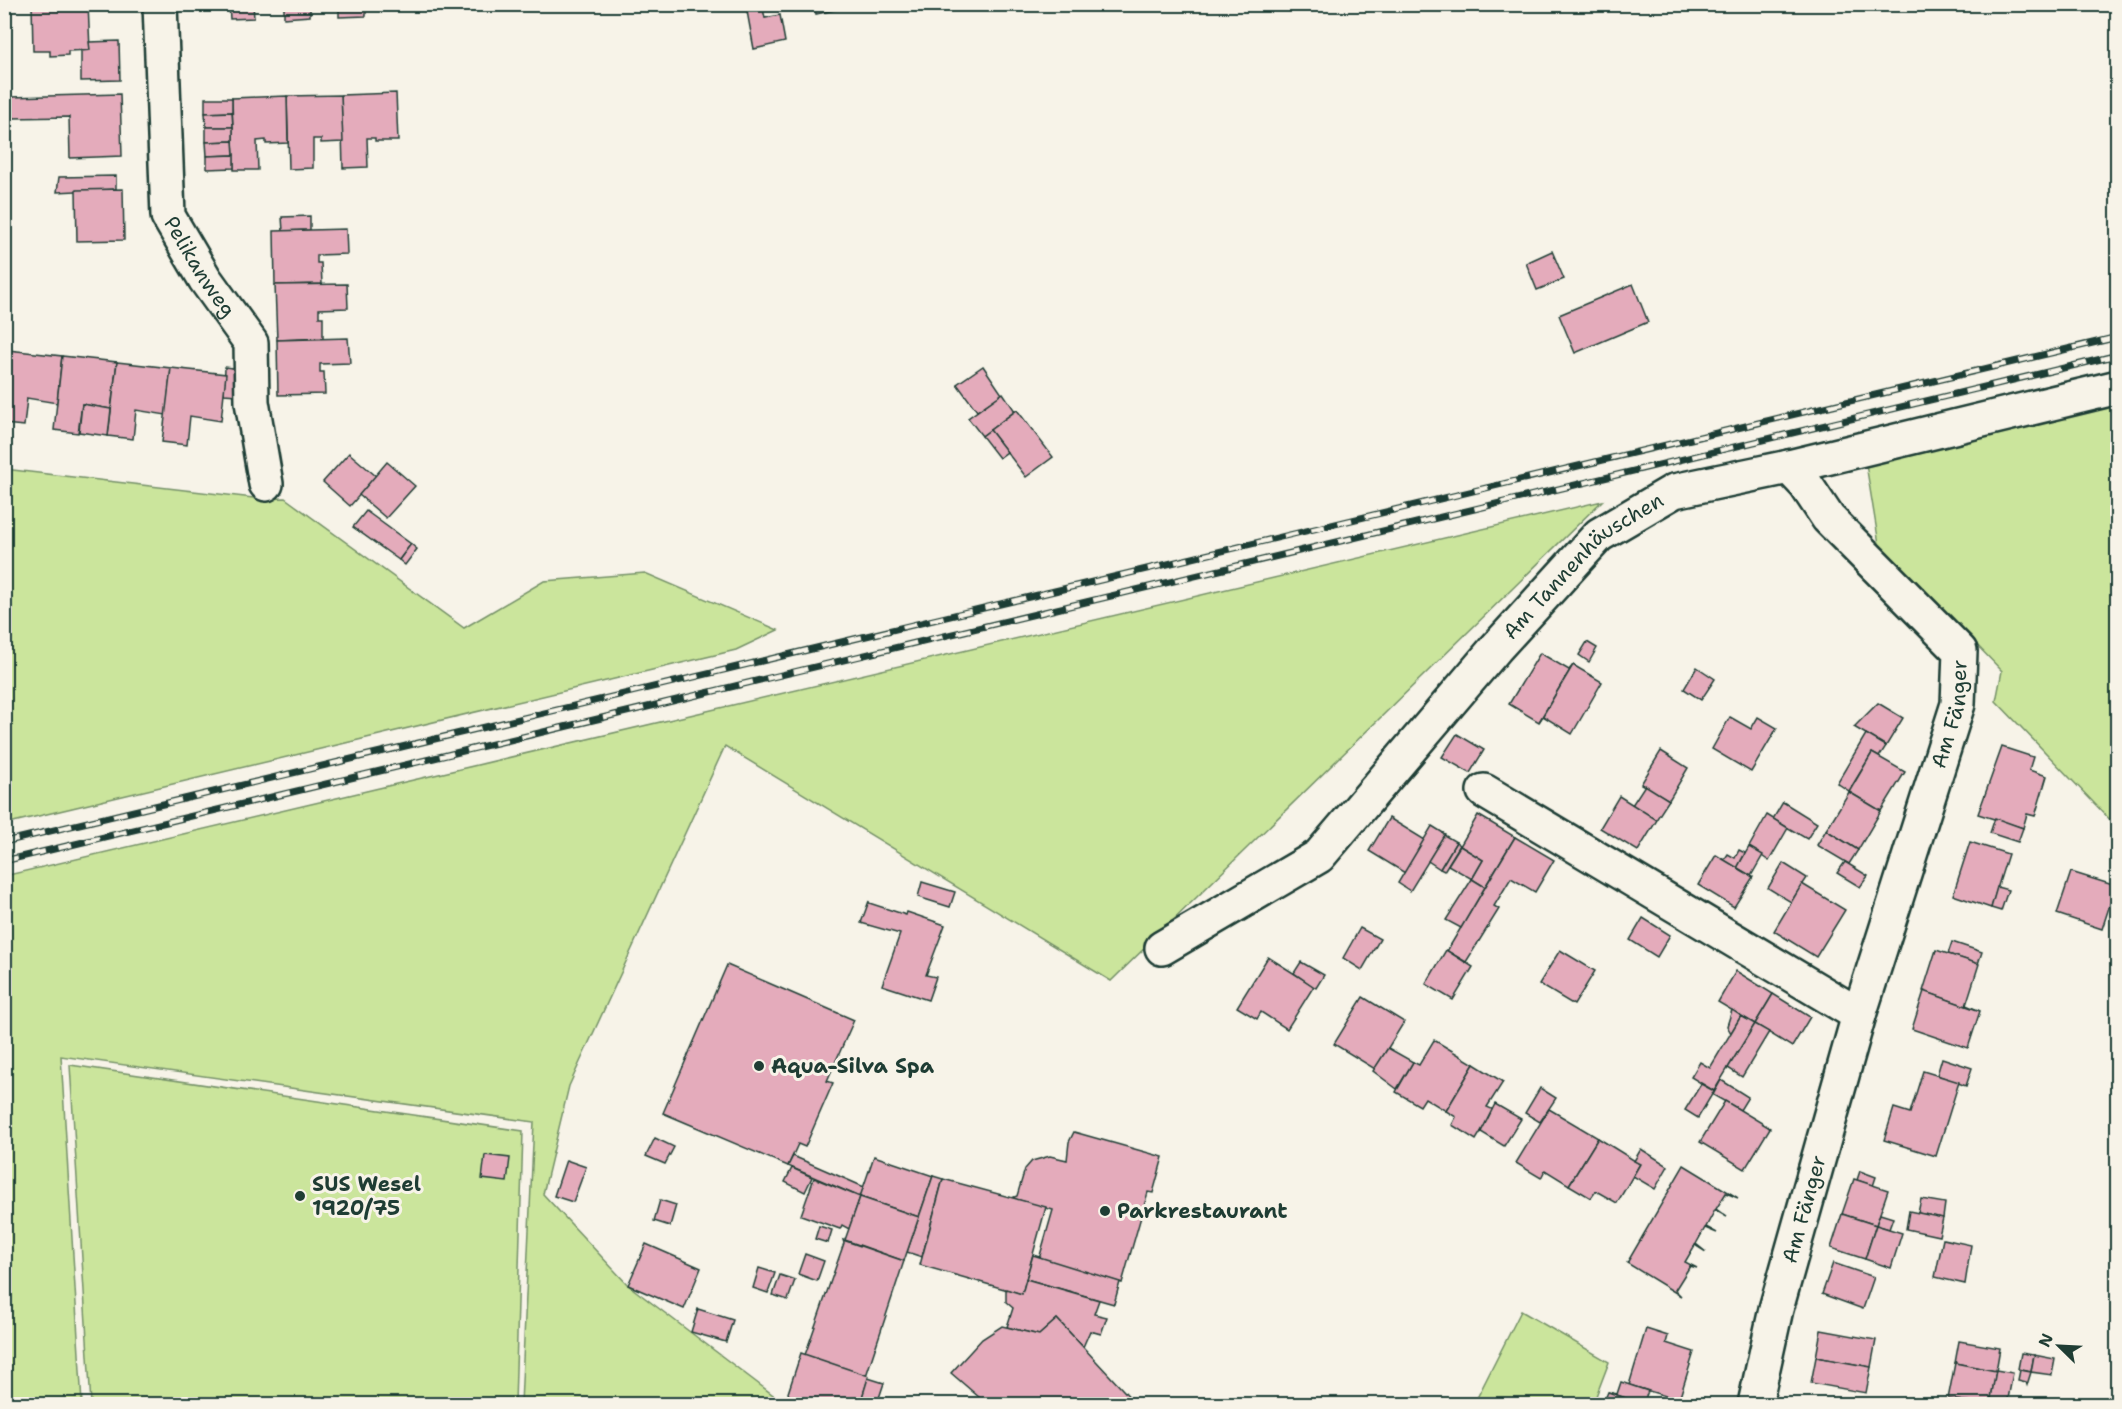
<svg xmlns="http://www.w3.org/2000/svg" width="2122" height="1409" font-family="'Shantell Sans',sans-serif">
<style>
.green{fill:#cbe59c;stroke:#759168;stroke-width:1.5}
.building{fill:#e4abbb;stroke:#1f3d34;stroke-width:1.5}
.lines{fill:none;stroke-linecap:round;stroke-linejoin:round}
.minor-casing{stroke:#1f3d34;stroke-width:38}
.minor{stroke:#f7f3e8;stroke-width:33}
.rail-casing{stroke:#1f3d34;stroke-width:7}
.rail{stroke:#f7f3e8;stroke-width:4.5;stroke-dasharray:14;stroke-linecap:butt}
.poi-dot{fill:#1f3d34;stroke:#f7f3e8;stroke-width:2}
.labels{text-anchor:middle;stroke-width:6;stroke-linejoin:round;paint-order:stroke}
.street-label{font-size:21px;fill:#1f3d34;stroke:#f7f3e8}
.poi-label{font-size:21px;font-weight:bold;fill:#1f3d34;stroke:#f7f3e8;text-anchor:start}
</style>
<rect width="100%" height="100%" fill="#f7f3e8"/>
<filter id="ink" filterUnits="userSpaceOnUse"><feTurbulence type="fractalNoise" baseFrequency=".0167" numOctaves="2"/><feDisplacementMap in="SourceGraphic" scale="12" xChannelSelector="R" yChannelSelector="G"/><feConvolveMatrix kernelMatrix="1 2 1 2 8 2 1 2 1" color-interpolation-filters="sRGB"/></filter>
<g filter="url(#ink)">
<g class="green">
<path d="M2117,398V827L1996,701L2002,671L1879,544L1865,458Z"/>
<path d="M4,469L262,499L285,498L464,628L544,581L645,573L778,630L736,650L5,824Z"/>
<path d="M1602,501L1111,981L725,746L569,1086L543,1194L628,1285L785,1404H521L534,1122L61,1056L82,1404H5L4,876Z"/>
<path d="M70,1065L523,1131L515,1404H91Z"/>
<path d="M1521,1311L1609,1362L1593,1404H1474Z"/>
</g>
<g class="building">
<path d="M32,4H88L90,50L68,51V55L50,56V51H33Z"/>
<path d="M229,4H253L254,18L230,19Z"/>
<path d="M284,4H310V16L284,18Z"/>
<path d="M339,4H366V16L339,17Z"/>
<path d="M762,4L765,18L780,15L785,42L754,49L746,6Z"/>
<path d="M814,4H852L853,6L816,14Z"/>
<path d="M119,41L120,80L81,81V51L90,50L89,42Z"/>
<path d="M396,93L398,141H375V138H367L368,167L343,168L341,95Z"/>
<path d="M120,94L122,156L70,158L69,117L12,118L11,97Z"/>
<path d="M341,95L343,142L321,143V139H313V168L289,169L287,96Z"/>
<path d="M287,96L288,143L266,144V140L257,141L258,170H234L232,98Z"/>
<path d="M205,98H232V112L205,113Z"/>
<path d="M232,112L233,127H206L205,113Z"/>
<path d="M206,127H233V141L206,142Z"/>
<path d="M233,141L234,155L207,156L206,142Z"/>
<rect x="4" y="145" width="4" height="29"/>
<path d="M234,155V168L207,169V156Z"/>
<path d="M116,176V189L57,192L59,177Z"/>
<path d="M123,189L124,240L77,241L76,190Z"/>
<path d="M310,216V230L283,231L282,217Z"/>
<path d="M4,219H9L7,271H4Z"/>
<path d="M346,229L347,254L317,255V263H321L322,284L275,285L274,231Z"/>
<path d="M1552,251L1564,279L1537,290L1526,263Z"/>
<path d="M347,284L348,308L319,309V317H323V338L277,340L275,285Z"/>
<path d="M1633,284L1648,322L1575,353L1559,315Z"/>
<path d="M348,338L350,363L320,364V372H324L325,394L278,395L277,340Z"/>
<path d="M8,350L62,356L57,403L27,398L24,426L4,424Z"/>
<path d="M62,356L117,362L111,409L82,404L78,433L54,430Z"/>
<path d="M117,362L171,368L166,415L136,410L133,439L108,436Z"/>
<path d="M983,366L1002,394L977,411L957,384Z"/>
<path d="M225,367L240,369L237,395L224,394Z"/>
<path d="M171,368L226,374L221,421L190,416L187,445L162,442Z"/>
<path d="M1003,393L1015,411L982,436L968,418Z"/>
<path d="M82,404L111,409L108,436L79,432Z"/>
<path d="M1017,410L1053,457L1026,477L990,430Z"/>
<path d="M990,430L1007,452L999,458L982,436Z"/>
<path d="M349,453L376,476L350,506L323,482Z"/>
<path d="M387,462L415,486L386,518L359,495Z"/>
<path d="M366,511L411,544L399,560L353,527Z"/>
<path d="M411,544L417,549L405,565L399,560Z"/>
<path d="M1587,642L1597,648L1589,662L1579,655Z"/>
<path d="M1540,653L1569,670L1573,665L1539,722L1509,704Z"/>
<path d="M1573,665L1602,682L1572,734L1543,716L1539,722Z"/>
<path d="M1697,667L1715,679L1701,700L1684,689Z"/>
<path d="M1878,703L1903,718L1886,746L1854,727Z"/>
<path d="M1730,717L1751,729L1758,717L1777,728L1751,772L1712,749Z"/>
<path d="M1457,734L1484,750L1470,773L1442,757Z"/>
<path d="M1866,734L1886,746L1879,757L1872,753L1849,791L1837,783Z"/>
<path d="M2002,747L2033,757L2029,770L2047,776L2035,816L2027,814L2023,828L1978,814Z"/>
<path d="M1661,751L1688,768L1669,800L1641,784Z"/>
<path d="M1872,753L1905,772L1881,811L1849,792Z"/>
<path d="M1645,785L1669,800L1656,820L1632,805Z"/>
<path d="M1849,792L1881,811L1858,850L1826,830Z"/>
<path d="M1619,796L1657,820L1638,851L1600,828Z"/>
<path d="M1783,802L1817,823L1807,839L1773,819Z"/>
<path d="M1478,815L1515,837L1485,887L1472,879L1483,860L1460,846Z"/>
<path d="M1767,815L1788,828L1769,861L1749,847Z"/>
<path d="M1389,818L1425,840L1405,873L1369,851Z"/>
<path d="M1995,818L2023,828L2018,842L1990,833Z"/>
<path d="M1432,826L1445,834L1410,891L1398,883Z"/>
<path d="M1826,830L1858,850L1849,864L1817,845Z"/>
<path d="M1444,835L1456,842L1440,869L1428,861Z"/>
<path d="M1515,837L1554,860L1535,892L1511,878L1494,906L1499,909L1466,962L1447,951Z"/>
<path d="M1456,842L1460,845L1444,871L1440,869Z"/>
<path d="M1970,842L2008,854L1991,908L1953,895Z"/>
<path d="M1460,846L1483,860L1472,879L1448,865Z"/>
<path d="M1749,847L1763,855L1751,876L1737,868Z"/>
<path d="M1739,850L1745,853L1737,868L1724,860L1728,854L1735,858Z"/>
<path d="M1716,855L1753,877L1734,907L1698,885Z"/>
<path d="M1845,862L1868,876L1860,887L1837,873Z"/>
<path d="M1783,863L1807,878L1791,902L1768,888Z"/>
<path d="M2071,872L2116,886L2102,929L2057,914Z"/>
<path d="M1472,879L1485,887L1461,928L1446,920Z"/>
<path d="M922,882L955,892L950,907L918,897Z"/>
<path d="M1802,884L1845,910L1816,957L1774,931Z"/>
<path d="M1997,887L2008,890L2001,911L1991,908Z"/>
<path d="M869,901V903L906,915L907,912L945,925L926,975L936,977L928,1000L882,985L900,934L861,923Z"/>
<path d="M1643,918L1670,935L1657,957L1630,940Z"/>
<path d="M1360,928L1380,939L1362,970L1343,958Z"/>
<path d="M1952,942L1982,952L1978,964L1948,954Z"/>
<path d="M1446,950L1473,967L1453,1000L1426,984Z"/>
<path d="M1560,950L1595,971L1574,1005L1539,984Z"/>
<path d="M1936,950L1979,964L1966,1005L1980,1011L1923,991Z"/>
<path d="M1268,957L1314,986L1287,1029L1261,1012L1257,1019L1237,1007Z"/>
<path d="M1301,962L1324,975L1316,988L1294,973Z"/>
<path d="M727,965L854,1020L827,1081L833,1083L805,1147L798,1144L788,1166L663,1113Z"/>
<path d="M1736,971L1773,994L1755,1024L1718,1002Z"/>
<path d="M1924,991L1980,1011L1968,1048L1912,1029Z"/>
<path d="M1773,994L1810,1017L1792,1047L1755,1024Z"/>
<path d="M1363,997L1404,1022L1375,1069L1334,1044Z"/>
<path d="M1732,1010L1741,1016L1731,1033L1727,1026Z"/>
<path d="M1741,1016L1755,1024L1714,1091L1691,1077L1700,1062L1710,1068Z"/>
<path d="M1755,1024L1769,1032L1742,1077L1728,1068Z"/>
<path d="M1434,1040L1474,1064L1446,1111L1425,1098L1420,1106L1396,1092L1413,1062L1419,1065Z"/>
<path d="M1388,1048L1413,1062L1397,1089L1373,1071Z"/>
<path d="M1942,1058L1972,1068L1966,1086L1937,1075Z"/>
<path d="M1474,1064L1503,1082L1487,1107L1494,1110L1476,1140L1452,1125L1456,1117L1446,1111Z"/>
<path d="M1923,1071L1959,1082L1936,1156L1884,1140L1894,1108L1910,1113Z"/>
<path d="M1721,1080L1748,1097L1740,1110L1713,1095Z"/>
<path d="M1701,1084L1714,1091L1698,1118L1685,1110Z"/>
<path d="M1540,1088L1556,1098L1540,1122L1525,1113Z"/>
<path d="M1725,1101L1770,1128L1745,1169L1700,1142Z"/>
<path d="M1495,1104L1521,1119L1504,1146L1481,1132Z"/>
<path d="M1549,1109L1598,1138L1569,1185L1545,1170L1541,1178L1516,1163Z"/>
<path d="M1074,1132L1163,1157L1153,1193L1148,1192L1122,1283L1039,1259L1053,1210L1012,1198L1017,1196L1025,1169L1032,1161L1050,1156L1067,1160L1069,1142Z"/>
<path d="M655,1138L674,1147L665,1164L646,1156Z"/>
<path d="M1598,1138L1640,1164L1617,1203L1596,1191L1591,1198L1569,1185Z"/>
<path d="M1641,1149L1668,1166L1655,1189L1633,1176L1640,1164L1634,1161Z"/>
<path d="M485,1155L510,1158L507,1182L482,1179Z"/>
<path d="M793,1156L864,1187L860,1197L788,1166Z"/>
<path d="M874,1156L933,1176L919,1217L860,1197Z"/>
<path d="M566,1160L586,1167L573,1202L554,1196Z"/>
<path d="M1684,1165L1738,1198L1726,1193L1716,1209L1727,1217L1715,1210L1706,1227L1717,1233L1705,1228L1696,1244L1706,1252L1695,1245L1685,1262L1697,1268L1690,1266L1675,1290L1681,1296L1627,1263Z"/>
<path d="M792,1168L812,1177L805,1192L785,1182Z"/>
<path d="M1860,1171L1876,1177L1873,1186L1857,1180Z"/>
<path d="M933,1176L943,1179L922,1257L907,1252Z"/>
<path d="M814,1178L860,1197L849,1229L842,1225L840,1229L801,1215Z"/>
<path d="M943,1179L1046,1207L1022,1294L920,1265Z"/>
<path d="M1854,1179L1888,1190L1876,1225L1842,1214Z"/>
<path d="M860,1197L919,1217L904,1261L845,1240Z"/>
<path d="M1921,1199L1945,1203L1943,1218L1918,1213Z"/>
<path d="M660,1200L676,1205L670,1226L654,1221Z"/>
<path d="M1909,1211L1943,1218L1939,1236L1906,1229Z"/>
<path d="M1842,1214L1876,1225L1865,1259L1831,1248Z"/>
<path d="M1880,1214L1893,1218L1889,1229L1876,1225Z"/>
<path d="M1876,1225L1902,1233L1891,1268L1865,1259Z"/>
<path d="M819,1226L832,1230L828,1243L815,1239Z"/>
<path d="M1943,1239L1971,1245L1965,1284L1935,1277Z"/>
<path d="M843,1240L904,1261L866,1376L805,1355L844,1243Z"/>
<path d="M646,1244L701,1268L684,1309L628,1285Z"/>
<path d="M805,1254L824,1261L817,1281L798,1274Z"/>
<path d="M1033,1255L1120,1282L1114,1304L1026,1279Z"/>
<path d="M1833,1263L1874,1277L1863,1309L1822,1294Z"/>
<path d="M759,1268L775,1273L768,1293L753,1288Z"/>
<path d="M780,1275L795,1280L788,1300L773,1295Z"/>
<path d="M1026,1279L1099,1300L1094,1314L1107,1317L1101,1334L1090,1331L1083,1347L1057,1319L1039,1335L1007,1327L1013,1308L1006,1302V1289L1022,1294Z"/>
<path d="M698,1309L733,1320L726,1342L691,1332Z"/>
<path d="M1057,1319L1136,1404H987L951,1373L982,1339L1002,1326L1039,1335Z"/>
<path d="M1646,1329L1668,1336L1666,1343L1694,1352L1679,1400L1629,1385Z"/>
<path d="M1821,1330L1876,1340L1871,1367L1816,1357Z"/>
<path d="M1959,1341L2000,1348L1996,1371L1955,1363Z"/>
<path d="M801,1353L869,1376L860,1404H809L791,1399L788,1393Z"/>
<path d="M2021,1353L2034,1355L2031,1372L2018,1369Z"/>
<path d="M2034,1355L2055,1359L2052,1375L2031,1372Z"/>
<path d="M1816,1357L1871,1367L1866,1393L1811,1383Z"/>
<path d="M1955,1363L1996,1371L1990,1404L1948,1399Z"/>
<path d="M1996,1370L2013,1373L2007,1404H1990Z"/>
<path d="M2020,1370L2031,1372L2027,1385L2026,1382L2018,1380Z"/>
<path d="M868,1378L884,1383L877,1404H860Z"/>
<path d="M1621,1382L1648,1391L1643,1404L1608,1392L1617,1394Z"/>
<path d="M1608,1392L1643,1404H1603Z"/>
</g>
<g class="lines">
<defs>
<g id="minor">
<path id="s1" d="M160,4L168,216L205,279L251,343L252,402L266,484"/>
<path d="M1484,791L1859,1015"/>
<path id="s2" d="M1162,948L1319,856L1496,648L1599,535L1674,491L1789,467L2118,387"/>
<path id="s3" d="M1755,1404L1776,1309L1859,1015L1958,704L1960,651L1828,518L1806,485L1789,467"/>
</g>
</defs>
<use href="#minor" class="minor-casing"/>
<use href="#minor" class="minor"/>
<defs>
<g id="rail">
<path d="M4,842L2118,337"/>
<path d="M4,861L2118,355"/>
</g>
</defs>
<use href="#rail" class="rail-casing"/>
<use href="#rail" class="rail"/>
</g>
</g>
<g class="poi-dot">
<circle cx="759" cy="1066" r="6"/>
<circle cx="300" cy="1196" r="6"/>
<circle cx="1105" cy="1211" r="6"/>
</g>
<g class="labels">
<g class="street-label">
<text dy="7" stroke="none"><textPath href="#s1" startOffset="272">Pelikanweg</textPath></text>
<text dy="7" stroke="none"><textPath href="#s2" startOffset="576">Am Tannenhäuschen</textPath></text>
<text dy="7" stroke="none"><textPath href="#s3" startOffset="718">Am Fänger</textPath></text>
<text dy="7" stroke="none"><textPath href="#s3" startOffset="201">Am Fänger</textPath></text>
</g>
<g class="poi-label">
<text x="771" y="1073">Aqua-Silva Spa</text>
<text x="312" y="1191">SUS Wesel<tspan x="312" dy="24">1920/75</tspan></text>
<text x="1117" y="1218">Parkrestaurant</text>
</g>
</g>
<rect width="2122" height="1409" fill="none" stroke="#f7f3e8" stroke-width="24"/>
<rect x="12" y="12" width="2098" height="1385" fill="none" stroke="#1f3d34" stroke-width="2" filter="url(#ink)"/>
<g transform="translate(2059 1346) rotate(294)" stroke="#f7f3e8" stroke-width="4.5" paint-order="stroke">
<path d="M0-4.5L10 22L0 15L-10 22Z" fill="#1f3d34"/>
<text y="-9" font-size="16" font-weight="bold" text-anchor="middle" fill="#1f3d34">N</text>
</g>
</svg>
